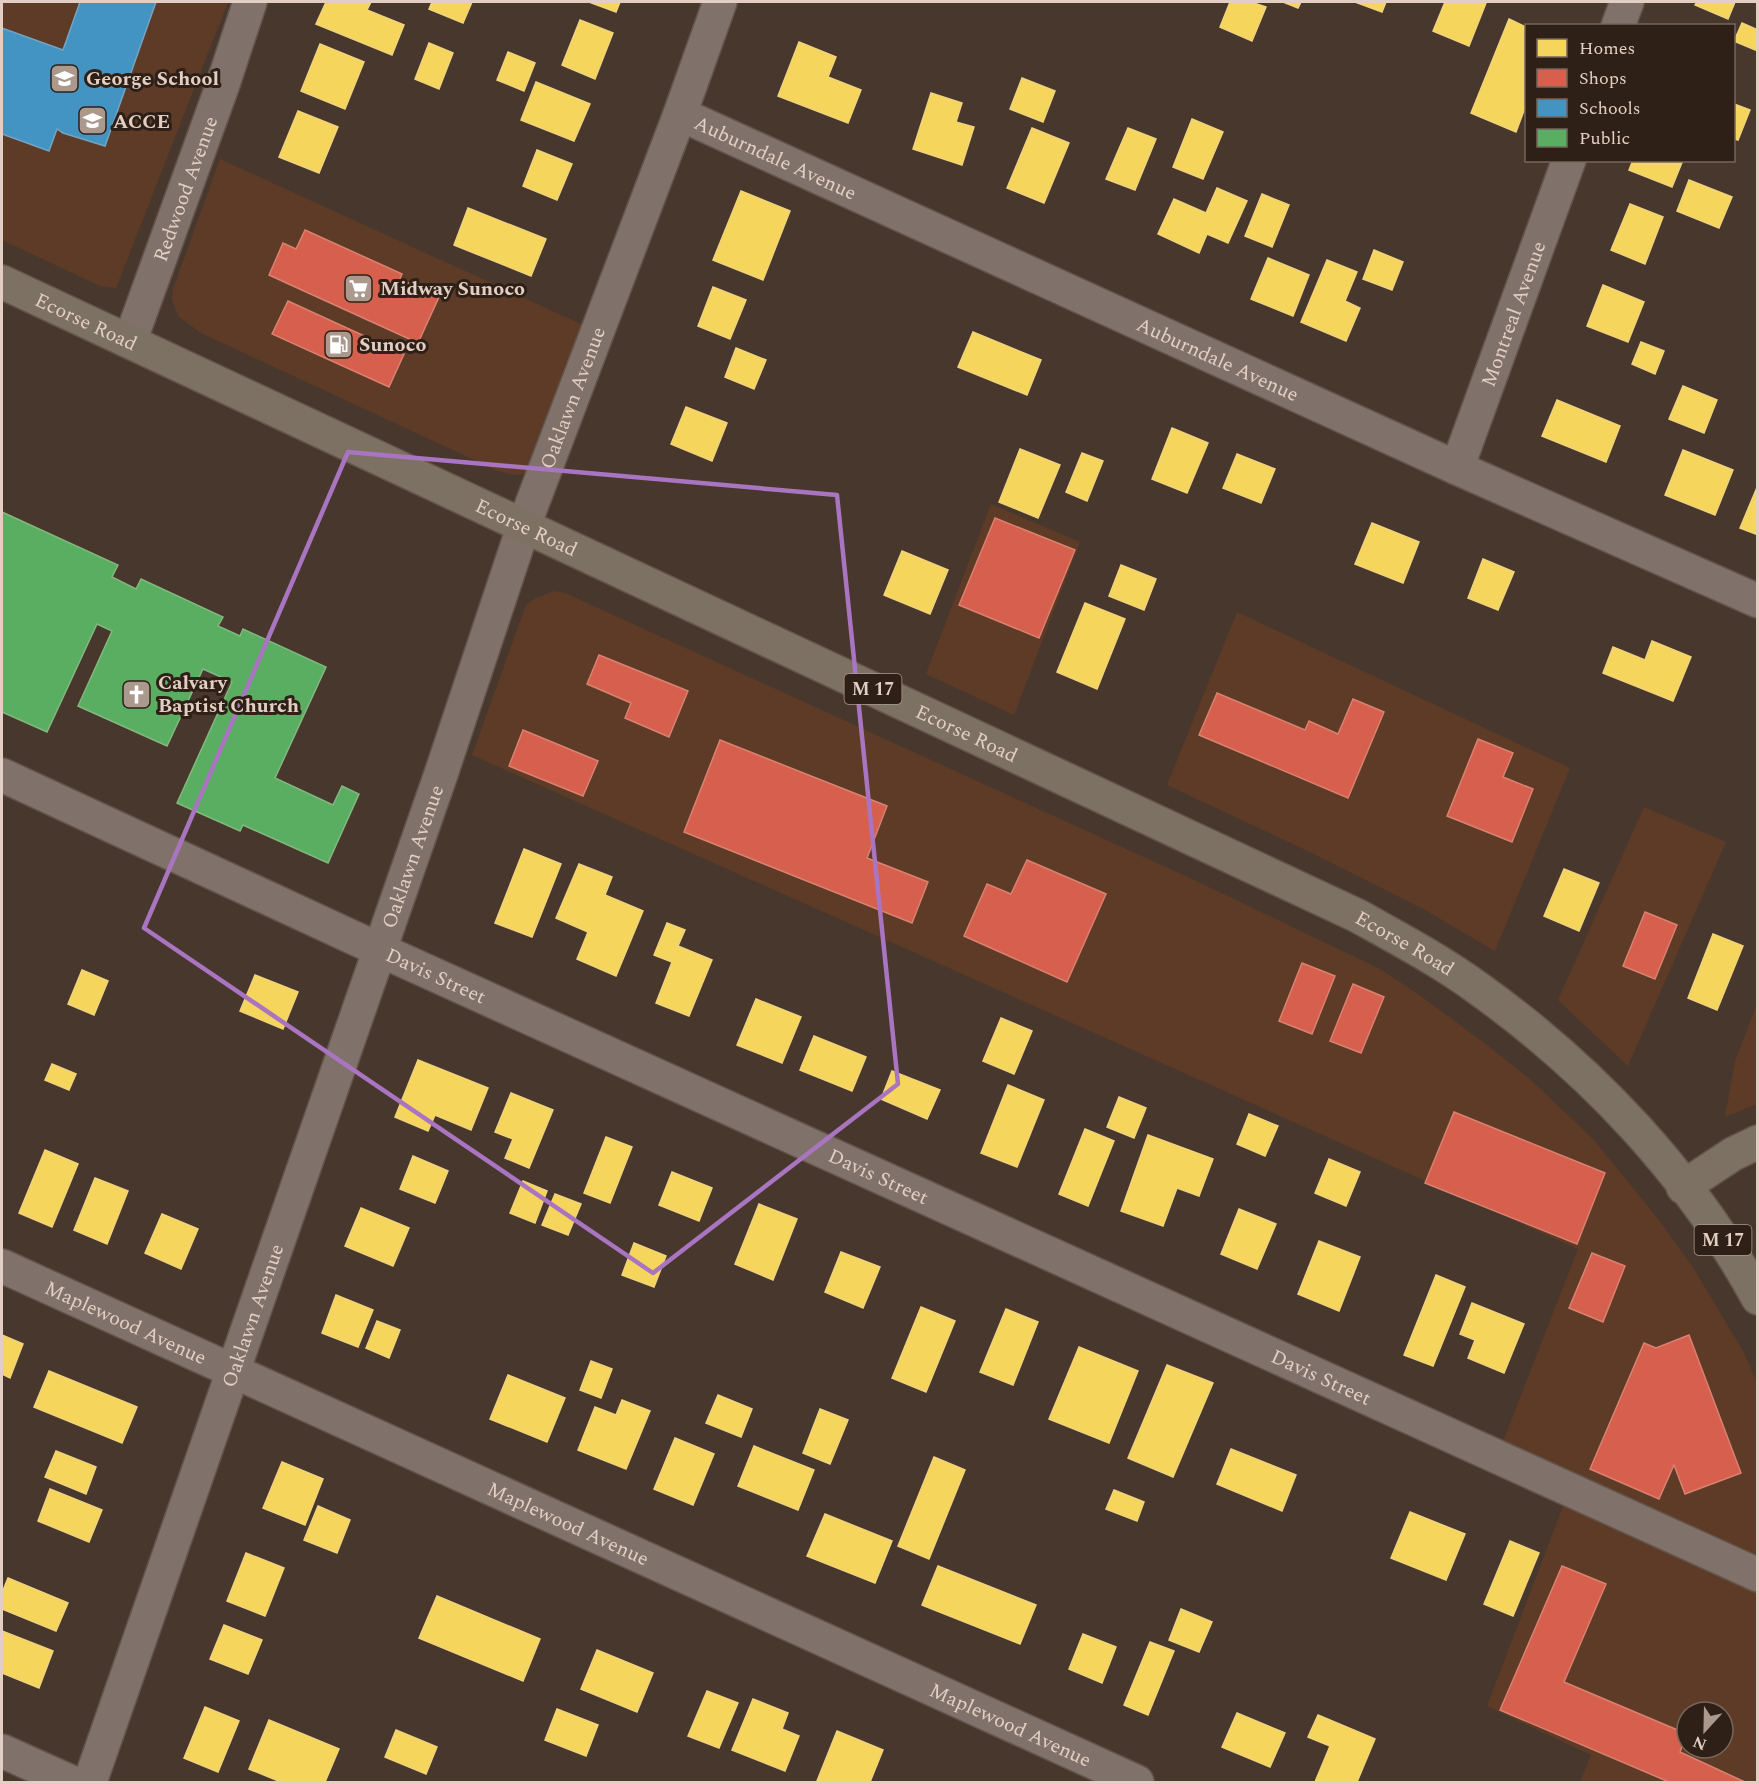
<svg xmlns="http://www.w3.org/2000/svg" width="1759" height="1784" font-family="Spectral,serif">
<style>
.built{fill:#5e3b26;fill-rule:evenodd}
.homes{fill:#f6d55c;stroke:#f0d37b;stroke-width:1.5}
.shops{fill:#d6604d;stroke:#da8170;stroke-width:1.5}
.schools{fill:#4393c3;stroke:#73a5c3;stroke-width:1.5}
.public{fill:#5aae61;stroke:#83b87e;stroke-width:1.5}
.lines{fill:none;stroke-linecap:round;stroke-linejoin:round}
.minor-casing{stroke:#63544b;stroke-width:36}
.major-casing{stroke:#63544b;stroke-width:36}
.minor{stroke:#80726a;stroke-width:33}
.major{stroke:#7d7163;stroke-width:33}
.marked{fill:none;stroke:#a975c0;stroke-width:4.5;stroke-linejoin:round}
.labels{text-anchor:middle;stroke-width:6;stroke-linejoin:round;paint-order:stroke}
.shield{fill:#2e2017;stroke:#ac9a8f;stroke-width:1.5}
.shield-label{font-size:18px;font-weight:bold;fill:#e2cec2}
.poi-label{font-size:20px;font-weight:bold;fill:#e2cec2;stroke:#2e2017;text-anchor:start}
.street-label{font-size:20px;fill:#e2cec2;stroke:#2e2017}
</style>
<rect width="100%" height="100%" fill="#48372d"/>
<g class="built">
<path d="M2,2H228L116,288L100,286L2,240Z"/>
<path d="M220,159L594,330L538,464L524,474L513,475L498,471L201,333L179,317L172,300L173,289Z"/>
<path d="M991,504L1080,542L1014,715L926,674Z"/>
<path d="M554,591L565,593L1192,879L1380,969L1422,997L1483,1042L1531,1080L1593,1139L1659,1220L1694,1269L1743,1351L1757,1382V1782H1580L1591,1755L1487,1706L1575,1475L1502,1444L1578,1249L472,755L526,605L536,598ZM1687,1712H1723V1748H1687Z"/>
<path d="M1237,612L1570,768L1495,951L1425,910L1314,854L1167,785Z"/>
<path d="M1644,807L1726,842L1628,1066L1558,1000Z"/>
<path d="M1757,1005V1104L1725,1117L1735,1061Z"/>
</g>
<g class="homes">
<path d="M326,2H371L367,10L404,25L392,55L316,24Z"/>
<path d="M432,2H472L463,23L429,9Z"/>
<path d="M589,2H620L616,12Z"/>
<path d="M1230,2H1251L1266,7L1252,41L1220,27Z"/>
<path d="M1283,2H1301L1298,8Z"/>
<path d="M1355,2H1386L1382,12Z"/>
<path d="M1445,2L1486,3L1469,46L1433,31Z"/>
<path d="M1697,2H1735L1728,19L1695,5Z"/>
<path d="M1509,19L1526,27V105L1516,132L1471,113Z"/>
<path d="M580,20L613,33L595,79L562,65Z"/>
<path d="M1742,23L1758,30V51L1734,41Z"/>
<path d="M799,42L836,57L828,77L861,90L848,123L778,96Z"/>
<path d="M429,43L453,53L439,89L415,79Z"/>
<path d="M320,44L364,62L345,109L301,91Z"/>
<path d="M508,52L535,63L524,91L497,80Z"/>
<path d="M1022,78L1055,91L1043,122L1010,109Z"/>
<path d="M536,82L590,104L574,141L521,120Z"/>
<path d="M931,93L962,103L956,122L974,127L962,165L913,149Z"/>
<path d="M1734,104L1750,110L1738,140L1734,139Z"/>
<path d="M298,111L338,127L319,173L279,157Z"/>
<path d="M1192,119L1223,132L1203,179L1173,167Z"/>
<path d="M1032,128L1069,143L1044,203L1007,188Z"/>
<path d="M1128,128L1156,139L1135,190L1106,179Z"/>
<path d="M537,150L572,164L557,200L523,186Z"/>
<path d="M1633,160H1683L1672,187L1629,170Z"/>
<path d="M1689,180L1732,197L1719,228L1677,211Z"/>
<path d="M1217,188L1247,201L1228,243L1207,234L1199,253L1158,234L1174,199L1206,213Z"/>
<path d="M741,191L790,211L763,280L713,260Z"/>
<path d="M1262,194L1289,205L1272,247L1245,236Z"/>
<path d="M1630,204L1663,217L1645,264L1611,250Z"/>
<path d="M468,208L546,239L531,276L454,245Z"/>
<path d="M1374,250L1403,262L1392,290L1363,279Z"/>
<path d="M1268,258L1309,275L1293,316L1251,299Z"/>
<path d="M1327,260L1357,272L1345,301L1360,308L1346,341L1301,322Z"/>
<path d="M1603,285L1644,302L1628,342L1587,326Z"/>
<path d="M713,287L746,300L730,339L698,326Z"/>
<path d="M973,332L1041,360L1027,395L958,367Z"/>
<path d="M1641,342L1664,351L1655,374L1632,364Z"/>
<path d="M736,348L766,360L754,389L725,377Z"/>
<path d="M1683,386L1717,400L1704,433L1669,419Z"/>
<path d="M1557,400L1620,426L1606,462L1542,436Z"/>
<path d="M686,407L727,423L712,461L671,444Z"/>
<path d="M1172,428L1208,443L1187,493L1152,479Z"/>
<path d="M1020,449L1060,465L1038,518L999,502Z"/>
<path d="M1683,450L1733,470L1715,515L1665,495Z"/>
<path d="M1082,453L1103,461L1087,501L1066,492Z"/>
<path d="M1237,454L1275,469L1261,503L1223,488Z"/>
<path d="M1758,485V535L1740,528Z"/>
<path d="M1372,523L1419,542L1403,583L1355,564Z"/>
<path d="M902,551L948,570L930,614L884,595Z"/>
<path d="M1483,559L1514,572L1498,610L1468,598Z"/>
<path d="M1121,565L1156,579L1144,610L1109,596Z"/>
<path d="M1085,603L1125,619L1097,689L1057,672Z"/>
<path d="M1652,641L1691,657L1673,701L1603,673L1613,647L1645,660Z"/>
<path d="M524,849L561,864L532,937L495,923Z"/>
<path d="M579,864L612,877L605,895L643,911L616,976L577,959L588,932L556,918Z"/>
<path d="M1564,869L1599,883L1579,931L1544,916Z"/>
<path d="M667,923L685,930L678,946L712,960L689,1016L656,1003L672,962L654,955Z"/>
<path d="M1713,934L1743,946L1717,1010L1688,998Z"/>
<path d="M82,970L108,981L94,1015L68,1004Z"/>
<path d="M255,975L298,992L283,1029L240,1011Z"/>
<path d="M756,999L801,1017L782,1063L737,1045Z"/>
<path d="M1001,1018L1032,1031L1014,1074L983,1061Z"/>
<path d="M814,1036L866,1057L852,1091L800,1070Z"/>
<path d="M418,1060L488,1088L471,1130L435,1115L428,1131L395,1117Z"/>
<path d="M52,1064L76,1074L69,1090L45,1080Z"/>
<path d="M892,1071L940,1090L927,1119L881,1099Z"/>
<path d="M1008,1085L1044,1100L1017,1167L981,1153Z"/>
<path d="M511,1093L553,1110L529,1168L505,1158L513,1139L495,1132Z"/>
<path d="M1119,1097L1146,1108L1134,1138L1107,1127Z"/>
<path d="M1249,1114L1278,1126L1265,1156L1237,1144Z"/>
<path d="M1085,1129L1114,1141L1088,1206L1059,1194Z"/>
<path d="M1148,1135L1213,1159L1199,1196L1177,1188L1163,1226L1121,1211Z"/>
<path d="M606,1137L632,1147L610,1203L584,1193Z"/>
<path d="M45,1150L78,1164L52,1227L19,1213Z"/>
<path d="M413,1156L448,1171L435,1203L400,1189Z"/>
<path d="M1329,1159L1360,1172L1346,1206L1315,1193Z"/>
<path d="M672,1172L712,1188L699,1221L659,1205Z"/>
<path d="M95,1178L128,1191L107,1244L74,1230Z"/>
<path d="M523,1181L547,1191L535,1223L510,1213Z"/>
<path d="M555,1194L581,1204L568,1235L542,1225Z"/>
<path d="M759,1204L797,1219L773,1280L735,1264Z"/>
<path d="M361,1208L409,1228L393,1266L345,1246Z"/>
<path d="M1239,1209L1276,1224L1257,1269L1221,1254Z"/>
<path d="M162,1214L198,1229L181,1269L145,1253Z"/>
<path d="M1319,1241L1360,1257L1339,1311L1298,1294Z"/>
<path d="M634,1243L666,1256L654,1287L622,1275Z"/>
<path d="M841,1252L880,1267L863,1308L825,1292Z"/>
<path d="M1436,1275L1465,1287L1433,1366L1404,1355Z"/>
<path d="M336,1295L373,1310L358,1347L322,1333Z"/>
<path d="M1472,1303L1524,1324L1504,1373L1468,1358L1475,1340L1460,1334Z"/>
<path d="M921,1307L955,1321L926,1392L892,1378Z"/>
<path d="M1006,1309L1038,1322L1013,1385L980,1372Z"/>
<path d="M377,1321L400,1330L389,1358L366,1348Z"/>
<path d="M2,1335L23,1344L10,1378L2,1374Z"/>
<path d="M1079,1347L1138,1371L1109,1443L1049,1419Z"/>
<path d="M591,1361L612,1369L601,1398L580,1390Z"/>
<path d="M1167,1365L1213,1383L1173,1477L1128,1458Z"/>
<path d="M49,1371L137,1407L122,1443L34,1407Z"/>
<path d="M508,1375L565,1398L547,1442L490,1419Z"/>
<path d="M718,1395L752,1409L741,1437L706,1423Z"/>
<path d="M622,1400L650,1411L626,1469L578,1450L595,1407L616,1415Z"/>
<path d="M820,1409L848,1420L830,1464L803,1453Z"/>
<path d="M675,1438L714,1454L693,1505L654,1489Z"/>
<path d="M754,1446L814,1470L798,1510L738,1486Z"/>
<path d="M1231,1449L1296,1475L1282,1511L1217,1484Z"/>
<path d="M56,1451L96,1467L86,1494L45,1477Z"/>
<path d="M934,1457L965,1470L929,1559L898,1546Z"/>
<path d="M282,1462L323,1479L305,1525L263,1508Z"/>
<path d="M50,1489L102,1510L89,1542L38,1521Z"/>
<path d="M1114,1490L1144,1502L1137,1521L1106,1509Z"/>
<path d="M318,1506L350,1520L337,1553L304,1540Z"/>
<path d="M1410,1512L1465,1534L1446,1580L1391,1558Z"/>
<path d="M825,1514L892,1541L875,1583L807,1556Z"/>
<path d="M1510,1541L1539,1553L1513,1616L1484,1604Z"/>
<path d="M246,1553L284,1568L265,1616L227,1601Z"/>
<path d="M938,1566L1036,1605L1020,1644L922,1605Z"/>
<path d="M8,1578L68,1603L56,1631L2,1609V1593Z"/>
<path d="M437,1596L540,1639L523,1681L419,1638Z"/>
<path d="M1181,1609L1212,1622L1199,1652L1169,1640Z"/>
<path d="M224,1625L262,1640L248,1674L210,1659Z"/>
<path d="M2,1631L53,1651L39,1688L2,1673Z"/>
<path d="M1083,1634L1116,1647L1102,1683L1069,1669Z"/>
<path d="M1150,1642L1174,1651L1148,1715L1124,1705Z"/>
<path d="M597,1650L653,1673L637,1712L581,1689Z"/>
<path d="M707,1691L738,1703L719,1748L688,1736Z"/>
<path d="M753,1699L788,1713L782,1729L799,1736L785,1771L732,1750Z"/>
<path d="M205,1707L239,1721L218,1772L184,1758Z"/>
<path d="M557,1709L598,1725L586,1756L545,1740Z"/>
<path d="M1237,1713L1285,1733L1270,1767L1222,1747Z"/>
<path d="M1318,1715L1375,1739L1357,1782H1315L1330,1746L1308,1737Z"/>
<path d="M269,1720L339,1749L325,1782H281L249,1769Z"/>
<path d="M396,1730L437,1747L426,1774L385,1757Z"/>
<path d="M837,1731L883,1750L870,1782H822L817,1781Z"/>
</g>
<g class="shops">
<path d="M305,230L402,274L400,279L439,297L418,343L269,275L283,243L296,249Z"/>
<path d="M288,301L404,354L389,387L272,334Z"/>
<path d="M995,518L1075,550L1039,638L959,605Z"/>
<path d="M599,655L688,691L669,737L625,718L631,703L587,684Z"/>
<path d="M1217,693L1305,730L1309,721L1338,734L1353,699L1384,712L1348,798L1199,735Z"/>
<path d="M523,730L598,761L583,796L509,766Z"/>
<path d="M1478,739L1513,753L1503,777L1533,789L1512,842L1447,816Z"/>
<path d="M720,740L887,806L867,858L928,882L912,923L684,832Z"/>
<path d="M1027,860L1106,894L1067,982L964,936L987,884L1011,894Z"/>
<path d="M1645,912L1677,925L1655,979L1623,966Z"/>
<path d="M1302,963L1335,976L1312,1034L1279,1021Z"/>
<path d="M1353,984L1384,997L1361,1053L1330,1041Z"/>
<path d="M1454,1112L1605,1173L1577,1244L1425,1183Z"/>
<path d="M1592,1253L1625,1266L1603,1322L1569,1308Z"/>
<path d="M1689,1335L1741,1473L1685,1494L1674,1465L1659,1499L1590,1469L1644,1343L1656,1348Z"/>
<path d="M1562,1566L1606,1584L1564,1682L1687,1734L1680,1752L1745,1782H1669L1500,1710Z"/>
</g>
<path class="schools" d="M80,2H156L105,146L63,133L57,129L49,151L2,134V28L63,50Z"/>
<path class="public" d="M2,512L118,565L112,577L136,589L141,579L223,617L218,626L240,636L243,629L326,667L275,778L333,805L342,786L359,794L328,863L243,825L240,831L177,803L232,682L203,669L167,746L78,706L112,631L97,624L47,732L2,712Z"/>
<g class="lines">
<defs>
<g id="minor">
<path d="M1618,26L1627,2"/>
<path id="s1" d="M680,114L1457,468L1758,601"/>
<path id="s2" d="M130,341L222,87L250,2"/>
<path id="s3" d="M1457,468L1569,160"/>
<path id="s4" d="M2,775L380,950L1758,1575"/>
<path id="s5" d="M2,1266L1137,1782"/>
<path d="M2,1751L71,1782"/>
<path id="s6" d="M90,1782L441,774L524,525L680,114L720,2"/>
</g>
<g id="major">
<path id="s7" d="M2,282L1358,916C1399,939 1441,961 1479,989C1592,1070 1691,1175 1758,1298"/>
<path d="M1683,1187L1733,1154L1758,1142"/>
</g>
</defs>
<use href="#minor" class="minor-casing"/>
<use href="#major" class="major-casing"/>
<use href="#minor" class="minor"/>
<use href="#major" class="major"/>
</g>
<path class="marked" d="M348,452L837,495L898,1084L653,1273L144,928Z"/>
<defs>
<symbol id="school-square" viewBox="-11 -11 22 22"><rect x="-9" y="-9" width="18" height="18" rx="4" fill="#ac998e" stroke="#2e2017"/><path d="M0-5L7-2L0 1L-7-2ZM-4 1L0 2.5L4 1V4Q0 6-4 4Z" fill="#fff"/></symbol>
<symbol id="supermarket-square" viewBox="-11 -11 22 22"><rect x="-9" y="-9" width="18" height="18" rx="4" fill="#ac998e" stroke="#2e2017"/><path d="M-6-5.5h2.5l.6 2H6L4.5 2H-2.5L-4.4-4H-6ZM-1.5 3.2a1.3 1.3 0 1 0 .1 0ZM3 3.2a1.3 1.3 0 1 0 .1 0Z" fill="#fff"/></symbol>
<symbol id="fuel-square" viewBox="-11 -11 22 22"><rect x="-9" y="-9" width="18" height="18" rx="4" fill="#ac998e" stroke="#2e2017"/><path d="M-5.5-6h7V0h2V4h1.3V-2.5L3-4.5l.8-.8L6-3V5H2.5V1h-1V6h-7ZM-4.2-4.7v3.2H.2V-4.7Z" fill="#fff"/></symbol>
<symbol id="church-square" viewBox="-11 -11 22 22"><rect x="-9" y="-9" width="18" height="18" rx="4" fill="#ac998e" stroke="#2e2017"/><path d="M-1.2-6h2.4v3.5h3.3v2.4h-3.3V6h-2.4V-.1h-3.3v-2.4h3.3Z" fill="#fff"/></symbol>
</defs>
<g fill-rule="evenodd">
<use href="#school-square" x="48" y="62" width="33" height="33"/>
<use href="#school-square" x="76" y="104" width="33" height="33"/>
<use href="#supermarket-square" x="342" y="272" width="33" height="33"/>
<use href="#fuel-square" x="322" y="328" width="33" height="33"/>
<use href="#church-square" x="120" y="678" width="33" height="33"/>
</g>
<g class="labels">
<g class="shield">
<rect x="844.5" y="674" width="57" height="30" rx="4.5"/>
<rect x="1694.5" y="1225" width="57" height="30" rx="4.5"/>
</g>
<g class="shield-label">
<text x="873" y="695">M 17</text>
<text x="1723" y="1246">M 17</text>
</g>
<g class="poi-label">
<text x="86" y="85">George School</text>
<text x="113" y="128">ACCE</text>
<text x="380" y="295">Midway Sunoco</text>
<text x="359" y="351">Sunoco</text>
<text x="158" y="689">Calvary<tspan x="158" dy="23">Baptist Church</tspan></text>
</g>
<g class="street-label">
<text dy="7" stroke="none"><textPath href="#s1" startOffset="105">Auburndale Avenue</textPath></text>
<text dy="7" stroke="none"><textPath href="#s2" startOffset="162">Redwood Avenue</textPath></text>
<text dy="7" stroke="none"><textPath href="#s3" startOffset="164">Montreal Avenue</textPath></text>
<text dy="7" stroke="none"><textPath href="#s7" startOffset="93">Ecorse Road</textPath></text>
<text dy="7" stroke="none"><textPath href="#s1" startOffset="591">Auburndale Avenue</textPath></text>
<text dy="7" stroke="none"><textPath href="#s6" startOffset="1466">Oaklawn Avenue</textPath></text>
<text dy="7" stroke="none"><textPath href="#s7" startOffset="579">Ecorse Road</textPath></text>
<text dy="7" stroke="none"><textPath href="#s7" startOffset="1065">Ecorse Road</textPath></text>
<text dy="7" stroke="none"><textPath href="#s6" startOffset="980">Oaklawn Avenue</textPath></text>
<text dy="7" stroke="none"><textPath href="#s7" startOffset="1551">Ecorse Road</textPath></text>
<text dy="7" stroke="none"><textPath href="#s4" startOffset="478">Davis Street</textPath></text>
<text dy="7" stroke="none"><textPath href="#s4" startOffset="964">Davis Street</textPath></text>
<text dy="7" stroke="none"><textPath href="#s6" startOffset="494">Oaklawn Avenue</textPath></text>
<text dy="7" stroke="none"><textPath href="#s5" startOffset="136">Maplewood Avenue</textPath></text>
<text dy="7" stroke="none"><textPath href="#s4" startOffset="1450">Davis Street</textPath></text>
<text dy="7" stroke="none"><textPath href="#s5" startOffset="622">Maplewood Avenue</textPath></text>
<text dy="7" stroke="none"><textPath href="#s5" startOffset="1108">Maplewood Avenue</textPath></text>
</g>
</g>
<rect width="1759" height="1784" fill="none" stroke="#e2cec2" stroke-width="6"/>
<rect x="1525" y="24" width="210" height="138" fill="#2e2017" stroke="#76665b" stroke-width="1.5"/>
<rect x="1537" y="39" width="30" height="18" fill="#f6d55c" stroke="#76665b" stroke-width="1.5"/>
<text x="1579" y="54" font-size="18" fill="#e2cec2">Homes</text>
<rect x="1537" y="69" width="30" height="18" fill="#d6604d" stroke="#76665b" stroke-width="1.5"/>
<text x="1579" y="84" font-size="18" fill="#e2cec2">Shops</text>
<rect x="1537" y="99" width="30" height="18" fill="#4393c3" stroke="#76665b" stroke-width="1.5"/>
<text x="1579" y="114" font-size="18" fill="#e2cec2">Schools</text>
<rect x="1537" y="129" width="30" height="18" fill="#5aae61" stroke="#76665b" stroke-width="1.5"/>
<text x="1579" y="144" font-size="18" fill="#e2cec2">Public</text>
<g transform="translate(1705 1730) rotate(202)"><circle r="28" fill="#2e2017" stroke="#76665b" stroke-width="1.5"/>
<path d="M0-4.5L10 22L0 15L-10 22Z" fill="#ac998e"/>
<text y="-9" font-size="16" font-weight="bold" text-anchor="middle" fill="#e2cec2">N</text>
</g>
</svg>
